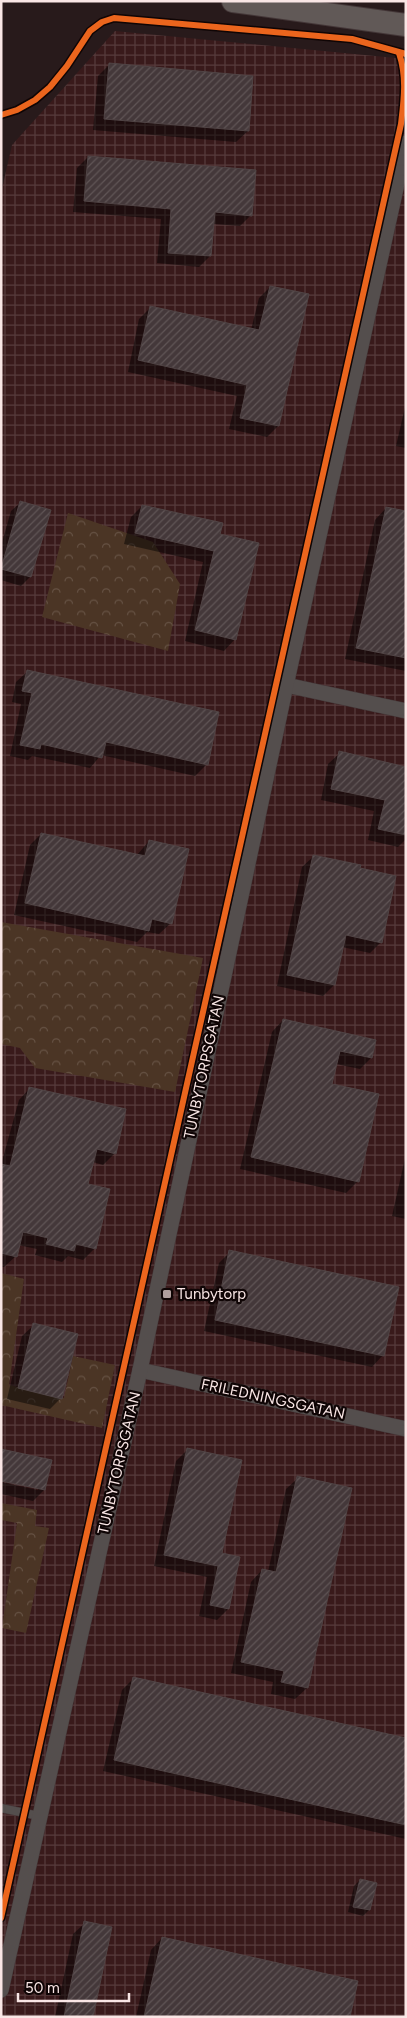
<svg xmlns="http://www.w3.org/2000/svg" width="407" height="2018" font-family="Figtree,sans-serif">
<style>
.industrial{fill:url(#industrial-grid)}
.forest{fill:url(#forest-crowns)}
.shadow{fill:#0007}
.building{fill:url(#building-hatch);stroke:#504445}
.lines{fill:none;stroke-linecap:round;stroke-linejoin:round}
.lane-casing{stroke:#443738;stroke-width:9}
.street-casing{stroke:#443738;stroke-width:16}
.secondary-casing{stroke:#443738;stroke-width:24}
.lane{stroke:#544e4d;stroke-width:8}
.street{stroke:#544e4d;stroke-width:15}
.secondary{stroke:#615957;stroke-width:22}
.cycleway-casing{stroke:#0f0505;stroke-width:9}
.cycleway{stroke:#eb651d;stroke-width:6}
.poi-dot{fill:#b09f9e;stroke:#0f0505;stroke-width:2}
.labels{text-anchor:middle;stroke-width:4.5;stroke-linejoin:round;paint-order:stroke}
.street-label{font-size:15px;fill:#f9e6e5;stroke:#0f0505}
.poi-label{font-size:15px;fill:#f9e6e5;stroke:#0f0505;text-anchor:start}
</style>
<defs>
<pattern id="industrial-grid" width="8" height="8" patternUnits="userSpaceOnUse" patternTransform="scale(1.25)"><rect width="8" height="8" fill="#391a1b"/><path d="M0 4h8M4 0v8" fill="none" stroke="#563b3c"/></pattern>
<pattern id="forest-crowns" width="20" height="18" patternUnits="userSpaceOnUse" patternTransform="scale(1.25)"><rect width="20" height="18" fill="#4b3525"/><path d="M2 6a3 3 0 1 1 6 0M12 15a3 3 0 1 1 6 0" fill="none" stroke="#665244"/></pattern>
<pattern id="building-hatch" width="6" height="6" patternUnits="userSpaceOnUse" patternTransform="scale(1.25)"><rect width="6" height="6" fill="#44383a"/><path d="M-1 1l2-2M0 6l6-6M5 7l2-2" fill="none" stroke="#605556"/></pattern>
</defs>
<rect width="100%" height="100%" fill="#281a1b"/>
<path class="industrial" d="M115,31L406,59V2017H1V193L12,145Z"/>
<g class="forest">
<path d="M68,513L153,542L180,584L168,651L42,617Z"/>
<path d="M1,922L203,958L175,1092L35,1068L20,1048L1,1044Z"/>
<path d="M1,1273L24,1279L9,1385L64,1398L73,1356L115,1365L102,1428L1,1405Z"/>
<path d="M1,1503L37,1510L35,1526L49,1528L26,1633L2,1628L17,1523L1,1520Z"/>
</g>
<g class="shadow">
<path d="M110,64L248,131L236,142L93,130L98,76Z"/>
<path d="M88,157L251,215L240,226L213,224L210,256L199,267L157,263L161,219L73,212L77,168Z"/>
<path d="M270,287L308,295L278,426L267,437L229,429L237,396L128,372L139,319L151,307L251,330L259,298Z"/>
<path d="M406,403V448L396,446Z"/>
<path d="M20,503L30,577L21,586L1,580V546L11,511Z"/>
<path d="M142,506L219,535L235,639L224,651L185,641L203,562L124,544L131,517Z"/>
<path d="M386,508L406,513V671L345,659L375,520Z"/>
<path d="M28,671L207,764L195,776L101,755L90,768L32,756L28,760L10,756L21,704L12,702L16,682Z"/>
<path d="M340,753L406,768V839L398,847L368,840L374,811L321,800L328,764Z"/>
<path d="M41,834L137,855L149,841L171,923L159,934L147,932L137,942L14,915L30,845Z"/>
<path d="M314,856L359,869L381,942L370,953L342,947L334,985L323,996L277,986L302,867Z"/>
<path d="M283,1020L375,1041L371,1058L360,1069L336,1064L331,1085L358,1181L346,1193L240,1169L272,1032Z"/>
<path d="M30,1088L115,1153L103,1165L93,1162L87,1185L95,1248L83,1260L68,1256L62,1262L35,1255L37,1249L18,1245L16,1256L4,1267H1V1165L19,1100Z"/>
<path d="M406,1154V1219L392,1216Z"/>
<path d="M230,1252L383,1355L372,1367L204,1331L219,1263Z"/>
<path d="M34,1325L61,1398L50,1409L7,1399L22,1336Z"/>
<path d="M187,1450L220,1553L228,1609L217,1620L199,1616L207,1577L154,1566L176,1461Z"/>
<path d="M298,1478L307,1688L295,1699L271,1694L273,1682L231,1673L251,1582L262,1570L268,1572L286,1489Z"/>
<path d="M1,1482L38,1490V1487L44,1490L33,1501L1,1494Z"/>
<path d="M133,1679L406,1740V1839L103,1771L122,1690Z"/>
<path d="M360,1880L375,1884L369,1910L363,1916L348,1912L354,1886Z"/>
<path d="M85,1923L92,2017H55L73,1934Z"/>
<path d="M162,1938L348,2017H136L151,1950Z"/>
</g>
<g class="building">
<path d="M109,63L253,76L249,131L104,119Z"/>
<path d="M88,156L256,170L252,216L215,212L211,256L168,253L171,209L84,201Z"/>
<path d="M270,286L309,294L279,426L240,418L247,385L138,360L150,306L259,330Z"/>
<path d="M20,501L51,510L31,577L1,569Z"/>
<path d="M142,505L223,523L220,534L259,543L236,640L195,630L214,551L135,533Z"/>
<path d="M386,507L406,511V658L356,648Z"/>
<path d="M27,670L219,712L208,765L106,742L102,758L41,744L40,749L20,745L32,693L22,691Z"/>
<path d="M339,751L406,767V835L378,829L385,800L331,789Z"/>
<path d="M41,833L145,856L149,840L189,849L172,924L152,919L149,931L25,903Z"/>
<path d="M313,855L361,865L360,868L396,876L382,943L346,935L335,985L287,975Z"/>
<path d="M283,1019L376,1040L372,1058L340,1051L332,1084L379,1094L359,1182L251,1157Z"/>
<path d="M29,1087L126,1109L116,1154L97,1149L88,1184L110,1189L96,1249L76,1244L74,1251L46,1244L48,1238L23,1232L17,1257L1,1253V1164L10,1166Z"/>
<path d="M229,1250L399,1287L384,1356L215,1320Z"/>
<path d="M33,1323L78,1334L62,1399L18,1388Z"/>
<path d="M187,1448L242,1460L222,1553L240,1557L229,1609L210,1605L218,1566L164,1555Z"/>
<path d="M1,1449L52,1460L45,1490L1,1481Z"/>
<path d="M297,1476L352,1488L308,1688L281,1682L284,1671L241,1662L262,1569L276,1572Z"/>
<path d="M133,1677L406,1738V1825L114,1760Z"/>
<path d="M360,1879L377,1883L370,1910L353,1907Z"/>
<path d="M84,1921L112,1927L93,2017H64Z"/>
<path d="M162,1937L358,1981L350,2017H144Z"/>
</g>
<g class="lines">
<defs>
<path id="lane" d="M1,1808L39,1816"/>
<g id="street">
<path d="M286,685L406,711"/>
<path d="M140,1370L406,1429"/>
<path d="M1,1990L140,1370L286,685L406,143"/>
</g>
<path id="secondary" d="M233,1L406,25"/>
</defs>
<use href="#lane" class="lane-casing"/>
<use href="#street" class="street-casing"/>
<use href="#secondary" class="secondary-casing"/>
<use href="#lane" class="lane"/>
<use href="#street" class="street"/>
<use href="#secondary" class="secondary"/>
<defs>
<g id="cycleway">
<path d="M1,115L17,110L35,100L50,87L67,66L90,31L102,22L114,18L352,39L406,54"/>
<path d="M1,1918L401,124C404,99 407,77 399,53"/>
</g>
</defs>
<use href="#cycleway" class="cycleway-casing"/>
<use href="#cycleway" class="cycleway"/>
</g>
<rect class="poi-dot" x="162" y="1289" width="10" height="10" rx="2.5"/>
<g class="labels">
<g class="street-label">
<text transform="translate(204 1067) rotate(-78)" y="5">TUNBYTORPSGATAN</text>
<text transform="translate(273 1399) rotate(12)" y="5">FRILEDNINGSGATAN</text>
<text transform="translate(119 1463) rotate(-77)" y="5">TUNBYTORPSGATAN</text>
</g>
<g class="poi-label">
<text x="177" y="1299">Tunbytorp</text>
</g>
</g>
<rect width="407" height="2018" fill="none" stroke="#f9e6e5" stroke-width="5"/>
<path d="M18 1993v8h111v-8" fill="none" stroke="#f9e6e5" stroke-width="2.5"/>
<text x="25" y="1993" font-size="15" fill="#f9e6e5" stroke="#0f0505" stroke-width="4" paint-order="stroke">50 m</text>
</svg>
